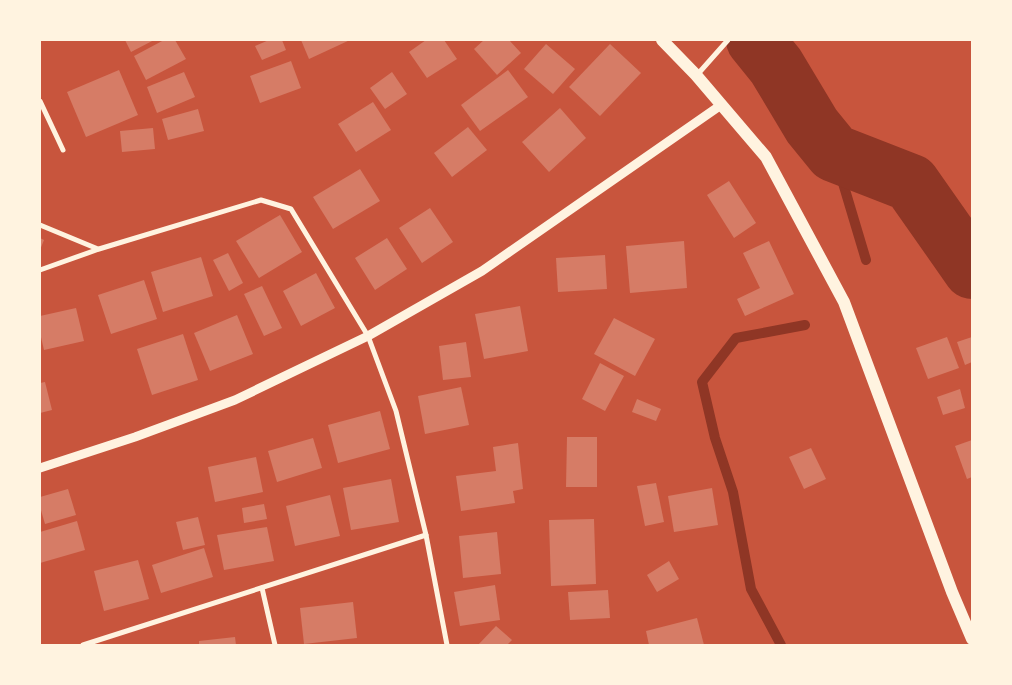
<svg xmlns="http://www.w3.org/2000/svg" width="1012" height="685" font-family="Jost,sans-serif">
<style>
.lines{fill:none;stroke-linecap:round;stroke-linejoin:round}
.stream{stroke:#8f3625;stroke-width:10}
.river{stroke:#8f3625;stroke-width:58}
.building{fill:#d67c66}
.minor{stroke:#fff3e0;stroke-width:5}
.tertiary{stroke:#fff3e0;stroke-width:9}
.primary{stroke:#fff3e0;stroke-width:12}
</style>
<rect width="100%" height="100%" fill="#c8553d"/>
<g class="lines">
<g class="stream">
<path d="M834,153L866,260"/>
<path d="M781,645L751,589L733,492L715,438L702,382L736,338L805,325"/>
</g>
<path class="river" d="M755,40L776,66L812,126L834,153L911,183L972,270"/>
</g>
<g class="building">
<path d="M125,40H154L131,52Z"/>
<path d="M164,40H175L186,59L146,80L134,56Z"/>
<path d="M269,40H282L286,50L262,60L255,46Z"/>
<path d="M301,40H350L309,59Z"/>
<path d="M426,40H444L457,59L427,78L409,52Z"/>
<path d="M484,40H509L521,53L497,75L474,49Z"/>
<path d="M546,44L575,69L553,94L524,69Z"/>
<path d="M610,44L641,73L600,116L569,87Z"/>
<path d="M291,61L301,88L260,103L250,76Z"/>
<path d="M119,70L138,115L86,137L67,92Z"/>
<path d="M508,70L528,97L480,131L461,105Z"/>
<path d="M184,72L195,97L157,113L147,87Z"/>
<path d="M392,72L407,94L385,109L370,88Z"/>
<path d="M373,102L391,130L356,152L338,124Z"/>
<path d="M560,108L586,138L549,172L522,142Z"/>
<path d="M198,109L204,131L168,140L162,119Z"/>
<path d="M468,127L487,150L452,177L434,153Z"/>
<path d="M153,128L155,149L122,152L120,131Z"/>
<path d="M360,169L380,201L333,229L313,197Z"/>
<path d="M729,181L756,223L734,238L707,195Z"/>
<path d="M430,208L453,242L422,263L399,228Z"/>
<path d="M280,215L302,252L259,278L236,241Z"/>
<path d="M40,238L44,240L40,250Z"/>
<path d="M387,238L407,269L375,290L355,258Z"/>
<path d="M684,241L687,288L630,293L626,246Z"/>
<path d="M769,241L794,294L745,316L737,299L760,288L743,253Z"/>
<path d="M228,253L243,283L229,291L213,260Z"/>
<path d="M605,255L607,289L558,292L556,258Z"/>
<path d="M201,257L213,296L163,312L151,272Z"/>
<path d="M316,273L335,308L301,326L283,291Z"/>
<path d="M144,280L157,319L111,334L98,295Z"/>
<path d="M262,286L282,328L264,336L244,294Z"/>
<path d="M520,306L528,351L484,359L475,314Z"/>
<path d="M76,308L84,341L44,350L40,333V316Z"/>
<path d="M237,315L253,354L210,371L194,333Z"/>
<path d="M614,318L655,339L635,376L594,354Z"/>
<path d="M183,334L198,380L152,395L137,349Z"/>
<path d="M947,337L959,368L928,379L916,348Z"/>
<path d="M972,337V362L965,365L957,342Z"/>
<path d="M466,342L471,377L443,380L439,346Z"/>
<path d="M600,363L624,376L605,411L582,399Z"/>
<path d="M45,382L52,410L40,413V383Z"/>
<path d="M461,387L469,425L425,434L418,396Z"/>
<path d="M960,389L965,408L943,415L937,397Z"/>
<path d="M637,399L661,409L656,421L632,412Z"/>
<path d="M380,411L390,449L338,463L328,425Z"/>
<path d="M567,437H597V487H566Z"/>
<path d="M313,438L322,468L277,482L268,451Z"/>
<path d="M972,440V477L967,479L955,446Z"/>
<path d="M518,443L523,489L513,491L515,503L461,511L456,476L496,471L493,447Z"/>
<path d="M811,448L826,479L804,489L789,457Z"/>
<path d="M256,457L263,492L215,502L208,467Z"/>
<path d="M391,479L399,522L351,530L343,488Z"/>
<path d="M656,483L664,522L645,526L637,486Z"/>
<path d="M712,488L718,525L674,532L668,496Z"/>
<path d="M68,489L76,515L45,524L40,507V497Z"/>
<path d="M330,495L340,536L295,546L286,506Z"/>
<path d="M264,504L267,519L244,523L242,508Z"/>
<path d="M198,517L205,545L183,550L176,522Z"/>
<path d="M594,519L596,584L551,586L549,520Z"/>
<path d="M77,521L85,550L40,563V532Z"/>
<path d="M267,527L274,561L224,570L217,535Z"/>
<path d="M497,532L501,574L463,578L459,536Z"/>
<path d="M204,548L213,577L161,593L152,565Z"/>
<path d="M138,560L149,599L104,611L94,571Z"/>
<path d="M669,561L679,579L657,592L647,575Z"/>
<path d="M495,585L500,620L460,626L454,592Z"/>
<path d="M608,590L610,618L570,620L568,592Z"/>
<path d="M353,602L357,638L304,644L300,608Z"/>
<path d="M697,618L704,645H649L646,631Z"/>
<path d="M496,626L512,640L507,645H478Z"/>
<path d="M235,637L236,645H199V641Z"/>
</g>
<g class="lines">
<g class="minor">
<path d="M697,75L728,40"/>
<path d="M40,101L63,150"/>
<path d="M40,225L98,249"/>
<path d="M40,270L99,249L261,200L291,209L368,336L396,411L426,535L447,645"/>
<path d="M262,588L275,645"/>
<path d="M83,645L426,535"/>
</g>
<path class="tertiary" d="M40,468L135,437L235,400L368,336L482,271L721,105"/>
<path class="primary" d="M662,40L696,75L766,157L844,302L952,592L972,639"/>
</g>
<rect width="1012" height="685" fill="none" stroke="#fff3e0" stroke-width="82"/>
</svg>
